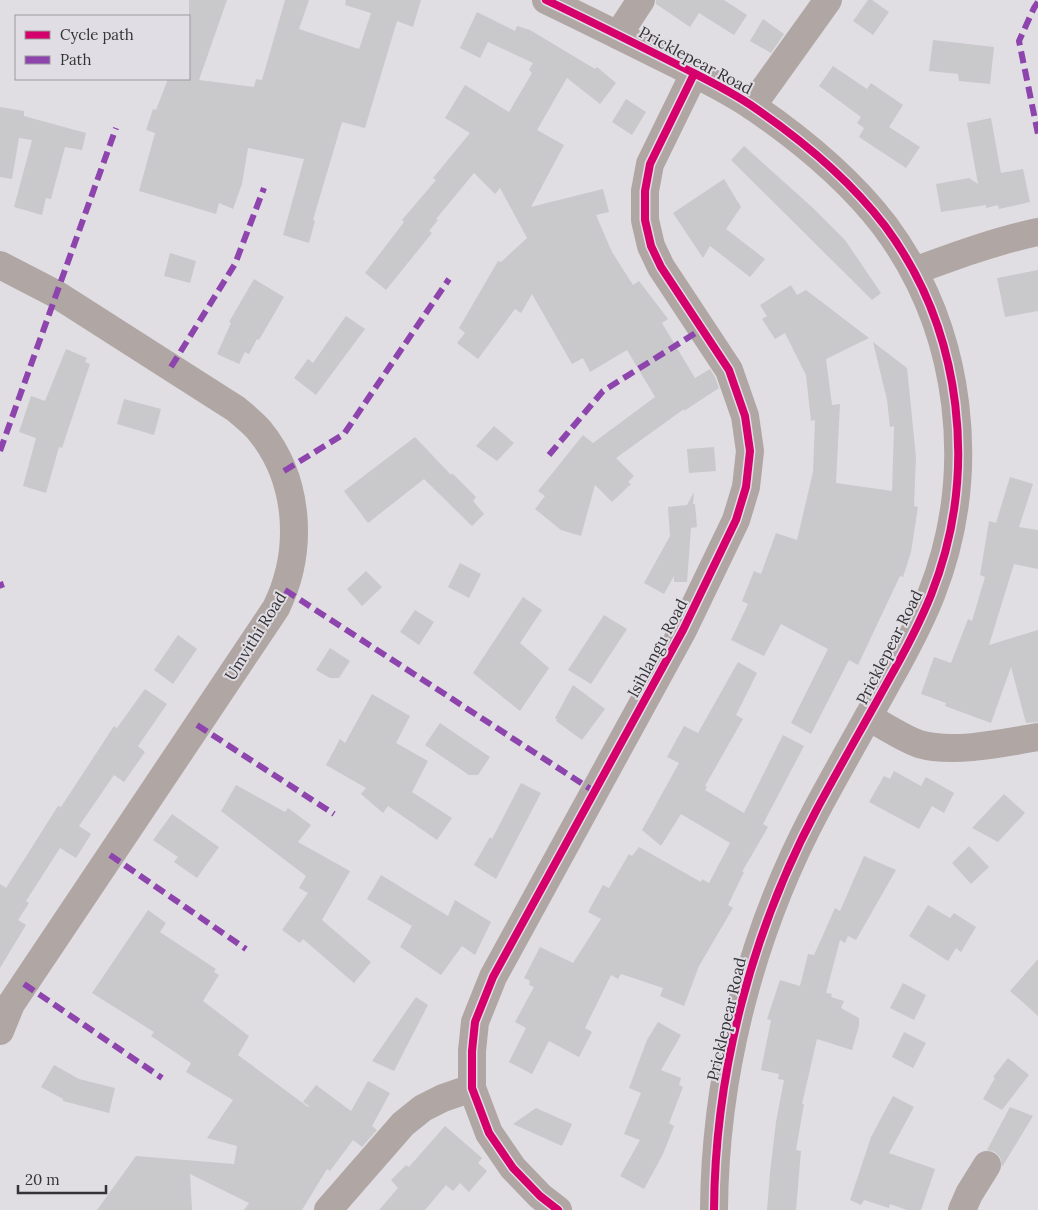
<svg xmlns="http://www.w3.org/2000/svg" width="1038" height="1210" font-family="Lora,serif">
<style>
.building{fill:#c9c8cb}
.lines{fill:none;stroke-linecap:round;stroke-linejoin:round}
.minor{stroke:#b0a6a4;stroke-width:28}
.quiet{stroke:#8e44ad;stroke-width:6;stroke-dasharray:12 6;stroke-linecap:butt}
.cycleway-casing{stroke:#e0dde4;stroke-width:11}
.cycleway{stroke:#d6006c;stroke-width:8}
.labels{text-anchor:middle;stroke-width:4;stroke-linejoin:round;paint-order:stroke}
.street-label{font-size:16px;fill:#343336;stroke:#e0dde4}
</style>
<rect width="100%" height="100%" fill="#e0dee3"/>
<g class="building">
<path d="M189,0H227L199,80L254,87L256,79L262,80L285,0H309L299,29L359,49L371,13L345,5L346,0H421L413,27L397,21L365,128L342,122L313,220L315,221L309,243L283,235L304,159L248,148L242,184L233,209L219,203L216,214L139,191L155,133L146,130L153,109L156,110L168,79H189Z"/>
<path d="M656,0H724L747,15L734,35L699,13L690,27L656,4Z"/>
<path d="M868,0H872L889,12L873,35L853,21Z"/>
<path d="M477,12L515,31L517,26L530,30L595,69L597,67L616,83L600,104L567,78L537,130L564,145L531,207L603,189L609,212L596,215L612,252L633,285L639,281L668,319L662,323L695,378L710,369L715,377L719,388L684,411V409L616,458L634,476L628,482L631,484L612,502L595,485L581,536L561,530L535,509L545,496L538,491L583,435L593,443L655,397L627,350L590,372L583,358L572,364L532,294L521,313L515,309L478,359L457,343L465,333L459,328L498,261L501,262L527,238L500,188L495,194L474,173L436,219L438,220L429,231L432,233L386,290L365,273L404,222L402,220L436,180L433,178L470,133L445,118L465,85L509,112L532,73L529,70L533,63L488,42L480,58L460,48Z"/>
<path d="M763,19L784,34L771,53L750,41Z"/>
<path d="M933,40L994,47L990,84L959,81L958,74L929,71Z"/>
<path d="M833,66L867,89L871,83L903,105L889,127L920,147L906,168L859,137L864,128L857,123L861,117L819,86Z"/>
<path d="M626,99L646,112L632,135L612,122Z"/>
<path d="M0,107L24,111V116L86,133L82,150L65,147L51,199L46,198L42,215L14,207L32,140L19,138L12,179L0,177Z"/>
<path d="M991,118L1001,173L1023,169L1030,202L999,209L998,205L986,208V205L941,212L936,184L969,178L978,184L967,123Z"/>
<path d="M744,146L813,208L845,240L881,293L872,300L731,160Z"/>
<path d="M724,179L741,207L726,229L765,259L750,277L710,246L703,258L673,213Z"/>
<path d="M170,253L196,261L190,283L164,276Z"/>
<path d="M1038,270V311L1005,317L997,278Z"/>
<path d="M254,279L284,297L259,340L257,339L249,354L245,352L239,364L217,354L231,323L229,322Z"/>
<path d="M791,285L797,295L806,290L869,338L826,359L832,405L840,404L836,483L892,491L894,428V426L890,427L887,400L873,342L907,368L916,457L914,506L918,507L911,552L903,577L900,576L858,665L849,660L811,734L791,723L828,649L781,624L764,656L731,640L748,604L742,601L754,571L761,574L776,533L797,540L813,472L815,420L811,421L806,375L785,333L775,339L762,319L767,316L760,305Z"/>
<path d="M346,316L365,329L316,395L294,378L308,359L313,363Z"/>
<path d="M66,349L87,358L85,362L90,364L62,448L59,447L46,493L23,486L36,438L19,432L31,396L45,401Z"/>
<path d="M124,399L161,409L154,435L117,424Z"/>
<path d="M494,426L514,443L497,461L476,446Z"/>
<path d="M415,437L451,475L452,473L476,497L473,501L484,514L472,526L424,479L368,523L344,491Z"/>
<path d="M714,447L716,471L689,473L687,449Z"/>
<path d="M1010,477L1033,484L1019,527L1038,530V569L1014,564L989,645L1038,630V722L1026,723L1011,667L991,723L945,706L946,703L921,694L934,657L951,663L968,619L972,621L985,577L980,575L989,521L996,523Z"/>
<path d="M694,492L693,504H695L697,527L691,528L687,582H674V576L664,594L644,583L670,536L668,507L687,505Z"/>
<path d="M460,563L481,574L469,598L448,587Z"/>
<path d="M366,571L382,587L362,606L347,589Z"/>
<path d="M523,597L542,610L520,643L549,668L520,711L473,673Z"/>
<path d="M415,610L434,622L419,645L400,632Z"/>
<path d="M604,615L627,629L591,684L568,670Z"/>
<path d="M178,635L197,649L173,684L154,670Z"/>
<path d="M330,648L350,661L339,678H330L316,670Z"/>
<path d="M738,662L757,673L736,715L743,719L705,786L707,787L705,790L744,813L783,735L804,746L763,824L768,827L742,872H744L728,905L733,908L699,966L684,1006L660,996L663,988L621,974L618,979L611,975L585,1028L592,1032L579,1057L549,1041L532,1074L509,1062L526,1028L515,1022L534,987L529,985L530,981L524,978L540,947L573,963L601,919L588,912L603,885L609,888L629,854L632,856L639,847L701,882L702,879L709,883L730,843L681,814L661,846L642,830L679,763L667,757L684,726L698,733Z"/>
<path d="M573,685L605,709L582,740L556,721L557,720L555,718Z"/>
<path d="M145,689L167,704L138,746L145,752L124,782L114,775L79,826L91,834L76,858L60,848L26,901L29,903L18,920L26,925L0,968V884L6,888L58,806L61,807L114,726L117,728Z"/>
<path d="M372,694L410,716L396,743L428,761L412,792L452,818L437,840L388,806L383,813L361,794L366,788L326,765L340,739L345,743Z"/>
<path d="M440,723L490,757L478,775H469L425,745Z"/>
<path d="M894,771L921,786L926,777L954,793L944,813L932,806L919,829L869,802L884,776L890,779Z"/>
<path d="M521,783L541,793L496,879L474,865L490,837L492,839Z"/>
<path d="M236,785L285,812L288,808L311,825L298,842L350,871L322,920L371,962L354,983L303,939L300,943L282,930L308,893L299,888L306,876L221,811Z"/>
<path d="M1004,794L1025,813L998,842L972,828Z"/>
<path d="M172,814L219,847L197,878L174,862L178,857L153,840Z"/>
<path d="M969,846L989,867L971,884L952,863Z"/>
<path d="M864,856L896,870L856,940L848,936L845,943L840,940L826,993L832,994L831,997L844,1001L841,1008L859,1018V1026L852,1050L817,1039L802,1104H804L796,1150L801,1151L796,1210H767L770,1173L776,1122L784,1080L778,1079L779,1074L761,1070L771,1020L767,1019L780,980L800,986L808,954L814,955L835,908L840,911Z"/>
<path d="M381,875L448,916L455,900L491,922L475,955L462,946L441,975L400,947L412,926L367,899Z"/>
<path d="M928,905L950,918L954,913L976,927L961,952L956,948L948,961L909,936Z"/>
<path d="M148,910L166,923L160,932L216,969L214,972L219,975L203,1001L249,1036L238,1055L308,1107L309,1106L303,1102L316,1085L351,1111L368,1081L390,1093L372,1126L377,1130L362,1147L353,1140L330,1171L327,1169L302,1210H244L249,1203L190,1174L192,1210H97L136,1156L234,1164L237,1146L207,1138L233,1100L186,1072L191,1063L151,1036L154,1032L92,993Z"/>
<path d="M1038,959V1016L1010,991Z"/>
<path d="M903,983L926,995L914,1020L890,1008Z"/>
<path d="M416,997L428,1005L394,1071L372,1061Z"/>
<path d="M658,1022L681,1035L661,1070L681,1078L679,1085L683,1087L669,1123L674,1126L663,1154L644,1189L620,1176L640,1140L624,1134L641,1093L629,1088L647,1040Z"/>
<path d="M904,1032L926,1043L913,1068L892,1057Z"/>
<path d="M1008,1058L1029,1075L1002,1110L983,1099L995,1078L993,1077Z"/>
<path d="M54,1065L79,1079L115,1088L109,1113L63,1101V1099L41,1087Z"/>
<path d="M893,1096L914,1107L889,1153L935,1169L921,1210H907L890,1204L889,1208L864,1200L861,1205L850,1200L871,1137Z"/>
<path d="M1010,1107L1033,1116L1002,1167L1000,1157L995,1152L987,1150Z"/>
<path d="M536,1108L572,1124L562,1146L513,1124Z"/>
<path d="M445,1126L482,1158L478,1163L487,1171L469,1192L460,1183L453,1191L446,1185L425,1210H379L398,1188L391,1180L406,1165L409,1167Z"/>
</g>
<g class="lines">
<g class="minor">
<path d="M546,0C590,21 634,43 678,65C703,78 731,91 755,108C803,141 849,179 885,226C963,331 979,474 931,595C919,625 904,653 888,681C865,723 840,766 817,809C752,931 715,1071 714,1210"/>
<path d="M618,35L641,0"/>
<path d="M752,106L828,0"/>
<path d="M0,265L56,294L236,409C244,416 252,422 259,430C300,480 304,551 276,608L11,1004L0,1031"/>
<path d="M914,271C955,256 995,241 1038,232"/>
<path d="M868,717C883,725 904,739 919,744C953,754 1004,743 1038,737"/>
<path d="M328,1210L403,1124L423,1108L443,1098L472,1088"/>
<path d="M558,1210L540,1196L513,1168L489,1133L472,1088V1051L475,1022L493,977L683,630L736,520L746,487L750,451L745,416L729,370L661,267L651,246L645,220V191L650,164L694,74"/>
<path d="M962,1210L969,1194L987,1165"/>
</g>
<g class="quiet">
<path d="M1038,2L1034,8L1019,41L1038,134"/>
<path d="M171,367L235,264L264,188"/>
<path d="M0,451L116,128"/>
<path d="M549,455L603,391L702,329"/>
<path d="M284,471L344,434L449,279"/>
<path d="M0,582L2,588"/>
<path d="M285,590L595,792"/>
<path d="M197,725L334,814"/>
<path d="M110,855L246,949"/>
<path d="M24,984L162,1078"/>
</g>
<defs>
<g id="cycleway">
<path d="M546,0C590,21 634,43 678,65C703,78 731,91 755,108C803,141 849,179 885,226C963,331 979,474 931,595C919,625 904,653 888,681C865,723 840,766 817,809C752,931 715,1071 714,1210"/>
<path d="M558,1210L540,1196L513,1168L489,1133L472,1088V1051L475,1022L493,977L683,630L736,520L746,487L750,451L745,416L729,370L661,267L651,246L645,220V191L650,164L694,74"/>
</g>
</defs>
<use href="#cycleway" class="cycleway-casing"/>
<use href="#cycleway" class="cycleway"/>
</g>
<g class="labels">
<g class="street-label">
<text transform="translate(696 60) rotate(28)" y="6">Pricklepear Road</text>
<text transform="translate(255 636) rotate(-58)" y="6">Umvithi Road</text>
<text transform="translate(889 647) rotate(-63)" y="6">Pricklepear Road</text>
<text transform="translate(657 648) rotate(-62)" y="6">Isihlangu Road</text>
<text transform="translate(726 1019) rotate(-77)" y="6">Pricklepear Road</text>
</g>
</g>
<rect x="15" y="15" width="175" height="65" fill="#e0dde4" stroke="#9b999e"/>
<rect x="25" y="31" width="25" height="8" fill="#d6006c" stroke="#9b999e"/>
<text x="60" y="40" font-size="15" fill="#343336">Cycle path</text>
<rect x="25" y="56" width="25" height="8" fill="#8e44ad" stroke="#9b999e"/>
<text x="60" y="65" font-size="15" fill="#343336">Path</text>
<path d="M18 1185v8h88v-8" fill="none" stroke="#343336" stroke-width="2.5"/>
<text x="25" y="1185" font-size="15" fill="#343336" stroke="#e0dde4" stroke-width="4" paint-order="stroke">20 m</text>
</svg>
